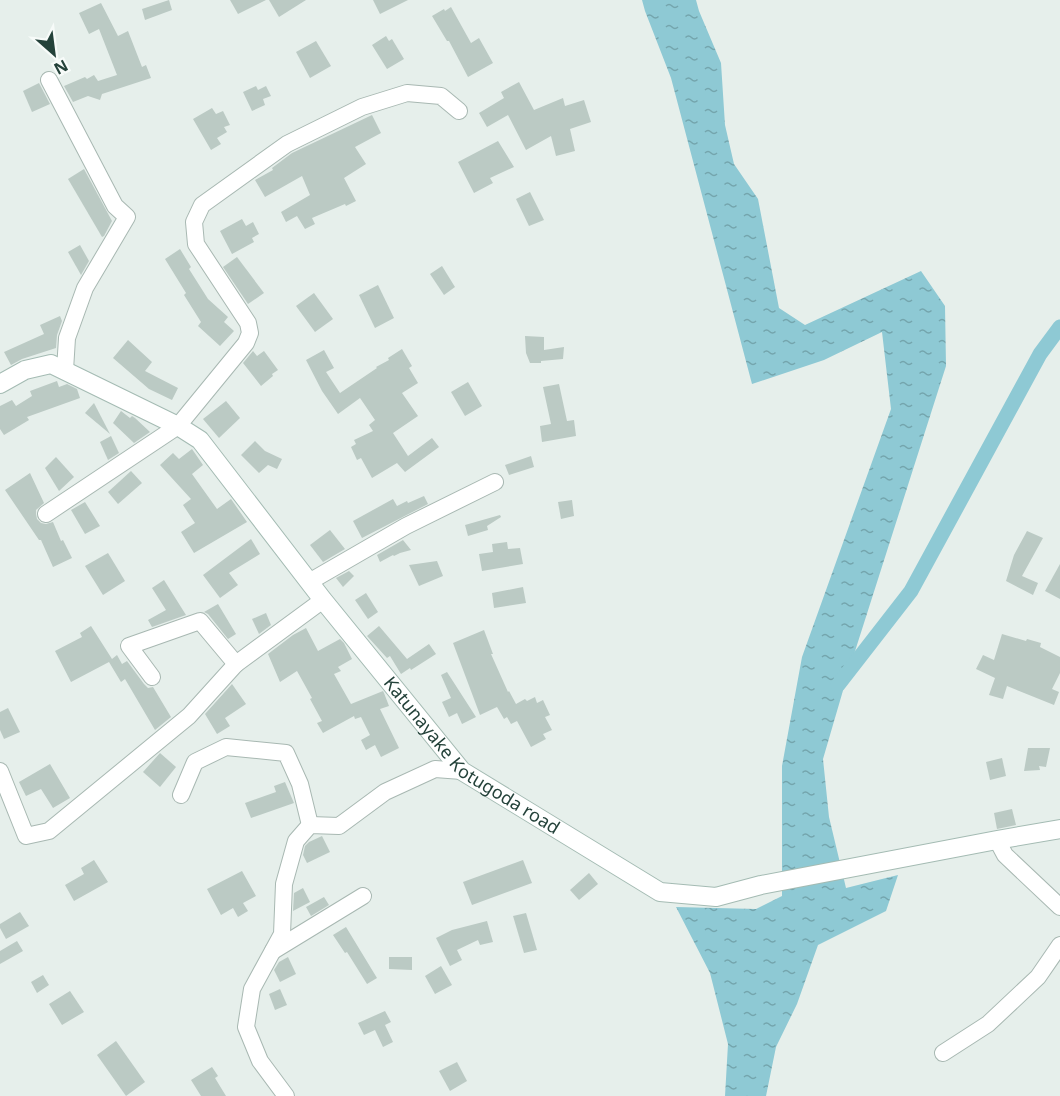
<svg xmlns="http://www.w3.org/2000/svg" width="1060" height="1096" font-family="'Noto Sans',sans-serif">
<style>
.water{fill:url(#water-ripples)}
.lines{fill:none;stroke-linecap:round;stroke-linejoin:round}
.canal{stroke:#8ec9d4;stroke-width:15}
.building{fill:#bbcac4}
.minor-casing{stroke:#a8b8b2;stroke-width:18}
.secondary-casing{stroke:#a4bbb3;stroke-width:20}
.minor{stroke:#fff;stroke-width:16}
.secondary{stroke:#fff;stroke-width:18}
.labels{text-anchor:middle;stroke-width:6;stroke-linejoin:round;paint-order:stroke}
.street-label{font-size:18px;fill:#24423a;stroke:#f7fbf9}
</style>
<defs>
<pattern id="water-ripples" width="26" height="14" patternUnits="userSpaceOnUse" patternTransform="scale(1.5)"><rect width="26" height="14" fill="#8ec9d4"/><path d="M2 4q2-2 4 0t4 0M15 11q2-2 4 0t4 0" fill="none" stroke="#74a5ad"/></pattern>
</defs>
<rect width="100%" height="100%" fill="#e6efeb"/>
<path class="water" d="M642,0H696L699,11L721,63L725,125L734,164L758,199L779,308L805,325L921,271L945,306L946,366L849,670L823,759L829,817L846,888L898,875L886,911L818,945L797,1004L776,1047L766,1096H725L728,1044L710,973L676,907L756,909L782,896V766L802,657L891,409L882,332L824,360L752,384L671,78L645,11Z"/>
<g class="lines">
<path class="canal" d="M838,685L911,591L1040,354L1060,327"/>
</g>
<g class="building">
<path d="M169,0L172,10L145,20L142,9Z"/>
<path d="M230,0H266L238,14Z"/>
<path d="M269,0H306L279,17Z"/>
<path d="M373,0H408L380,14Z"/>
<path d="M101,3L118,36L128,31L142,67L146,65L151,78L102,94L100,100L88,96L73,102L64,86L85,77L87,79L94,75L98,81L117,75L99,29L89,34L79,13Z"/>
<path d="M451,7L471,43L479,38L493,63L468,77L449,41H447L432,16L444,9L445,11Z"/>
<path d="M386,36L389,41L392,39L404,59L387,69L372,45Z"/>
<path d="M316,41L331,66L310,78L296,52Z"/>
<path d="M519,82L534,110L563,98L565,106L584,100L591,122L570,129L575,151L556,156L551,136L526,150L508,115L487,127L479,113L504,98L501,92Z"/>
<path d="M39,83L50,104L32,112L23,91Z"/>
<path d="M256,86L258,90L266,86L271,96L263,99L265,105L252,111L243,92Z"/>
<path d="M212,108L216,114L223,111L230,125L224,127L227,132L217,138L221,144L211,150L193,119Z"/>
<path d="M372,115L381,133L355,147L366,164L344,178L356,201L346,206L345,204L312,218L315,224L305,229L297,216L286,222L281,212L310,195L302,176L265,197L255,180L273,170L272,168L292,153Z"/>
<path d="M498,141L514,167L490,178L493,183L474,193L458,162Z"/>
<path d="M84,169L112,221L104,236L102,237L68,179Z"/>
<path d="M530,192L544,220L529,226L516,199Z"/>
<path d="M242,219L246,226L253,222L259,234L252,238L254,242L232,254L220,231Z"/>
<path d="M80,245L89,261L81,275L68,252Z"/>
<path d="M180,249L191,267L189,269L208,299L228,317L224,322L234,331L220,346L198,326L201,322L184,295L186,293L165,259Z"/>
<path d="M237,257L264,293L248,304L223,267Z"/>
<path d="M442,266L455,287L444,295L430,274Z"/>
<path d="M378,285L394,318L375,328L359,295Z"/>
<path d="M314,293L333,319L315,332L296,306Z"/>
<path d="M60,316L62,321L57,335L56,348L22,359L11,365L4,352L44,334L40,325Z"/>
<path d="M525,336L544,337V350L564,347L563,359L541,361V363H530L526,353Z"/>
<path d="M128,340L152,362L145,371L178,388L172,400L149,389L113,358Z"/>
<path d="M402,349L412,366L409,368L418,383L402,393L418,416L393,433L408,456L432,438L439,447L405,472L397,463L372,478L361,458L357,460L351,447L356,444L354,440L373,431L369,425L375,420L360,398L338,414L322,391L306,360L324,350L334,368L326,372L340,393L377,368L376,367L389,360L388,358Z"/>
<path d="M253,351L257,356L264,351L278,370L272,374L273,376L261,386L243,363Z"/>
<path d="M57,381L59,387L67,384L77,389L80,398L27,417L29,420L4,435L0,429V406L12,400L16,406L32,396L30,391Z"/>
<path d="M468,382L482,406L465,416L451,392Z"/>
<path d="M559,384L567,421L574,420L576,436L542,442L540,426L551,424L543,387Z"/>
<path d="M226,401L240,418L219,438L203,419Z"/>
<path d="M94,403L110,434L85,413Z"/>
<path d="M121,411L130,418L132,416L135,418L150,432L134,443L113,423Z"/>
<path d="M111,436L119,453L108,460L100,442Z"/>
<path d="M255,441L265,451L282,459L277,469L268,465L259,473L241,455Z"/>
<path d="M192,449L203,465L192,474L217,509L231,499L247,522L194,553L181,532L195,523L183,505L191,499L160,465L173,453L179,459Z"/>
<path d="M531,456L534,467L509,475L505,465Z"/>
<path d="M56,457L74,477L59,491L45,468Z"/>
<path d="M131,471L142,483L118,504L108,492Z"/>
<path d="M30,473L44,503L36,510V514L37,519L41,523L46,524L53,522L61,541L63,540L72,558L53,567L41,540H39L5,490Z"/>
<path d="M424,496L428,504L362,538L353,521L393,499L397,506L407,501L408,503Z"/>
<path d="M572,500L574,516L561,519L558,502Z"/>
<path d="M85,502L100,526L85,534L71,510Z"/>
<path d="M500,515L501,517L487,526L488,530L468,536L465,525Z"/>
<path d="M330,530L345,549L323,562L310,545Z"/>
<path d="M1027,531L1043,538L1022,576L1038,583L1033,595L1006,581L1014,555Z"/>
<path d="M251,539L260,554L229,573L238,585L220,598L203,575Z"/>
<path d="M403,540L411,550L400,553L394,556L393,555L380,562L377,555Z"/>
<path d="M507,542L508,549L520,548L523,564L482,571L479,554L493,552L492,544Z"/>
<path d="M108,553L125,581L103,595L85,566Z"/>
<path d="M437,561L443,576L419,586L409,565Z"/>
<path d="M1060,564V599L1045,591Z"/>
<path d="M349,571L354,576L343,587L336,578Z"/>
<path d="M164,580L186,615L152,627L148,620L166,610L152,588Z"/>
<path d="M523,587L526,603L494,608L492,593Z"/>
<path d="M366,593L378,612L368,619L355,600Z"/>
<path d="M218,604L236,634L228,639L208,614L204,612Z"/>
<path d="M266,613L271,625L259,634L252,619Z"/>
<path d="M91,626L112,659L117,655L122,664L127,661L144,684L148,688L153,687L171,717L155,730L125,679L121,682L109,662L71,682L55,651L82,637L80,633Z"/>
<path d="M379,626L407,659L429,644L436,654L411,670L410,668L401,674L390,656L387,658L367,636Z"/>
<path d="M306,628L318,651L340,639L344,643L352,659L338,667L341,671L334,674L351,704L383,691L384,693L389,706L380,709L399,748L381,757L375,745L366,750L361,740L370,735L361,717L355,719L354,716L323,733L317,723L322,721L310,699L312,698L297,671L280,682L268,654L293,635Z"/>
<path d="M484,630L493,654H491L508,692L509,691L516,704L525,699L527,701L535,697L537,703L543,700L550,715L545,717L552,730L543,734L546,739L531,747L517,721L511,724L507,717L504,719L497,707L480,715L453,643Z"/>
<path d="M1002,634L1026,641L1027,639L1041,643L1040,647L1060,657V673L1052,689L1059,692L1054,705L1007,686L1003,699L989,695L995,678L976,669L983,655L994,660Z"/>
<path d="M447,672L476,717L462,724L457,713L449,717L442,702L451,698L441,675Z"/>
<path d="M232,684L246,704L225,718L230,726L217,734L205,714Z"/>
<path d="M8,708L20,732L4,739L0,730V712Z"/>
<path d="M1028,748H1050L1046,767L1039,766L1040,770L1024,771Z"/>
<path d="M160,753L176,767L160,787L143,772Z"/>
<path d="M1002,758L1006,776L990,780L986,762Z"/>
<path d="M50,764L70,798L53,808L41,789L26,796L19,782Z"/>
<path d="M285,782L294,803L251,818L245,803L276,792L274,786Z"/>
<path d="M1012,809L1016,825L997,829L994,813Z"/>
<path d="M322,836L330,852L307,863L303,855L305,846L309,842Z"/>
<path d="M94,860L108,882L74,901L65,885L84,874L81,868Z"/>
<path d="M523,860L532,883L472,905L463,882Z"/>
<path d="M242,871L256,896L243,903L248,911L238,917L233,908L221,915L207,889Z"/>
<path d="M589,873L598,884L579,900L570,890Z"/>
<path d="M303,888L310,902L293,911L294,893Z"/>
<path d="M324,897L329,905L311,916L306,907Z"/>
<path d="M20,912L29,926L6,939L0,928V924Z"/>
<path d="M526,913L537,950L524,953L513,916Z"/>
<path d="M487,921L493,942L480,945L478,940L457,950L462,960L450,966L436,938L452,930Z"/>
<path d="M346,927L377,978L367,984L347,952L345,953L333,935Z"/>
<path d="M17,941L23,951L0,964V951Z"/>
<path d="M288,957L296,974L280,982L274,970L279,962Z"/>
<path d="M389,957H412V970L389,969Z"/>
<path d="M441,966L452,985L435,994L425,976Z"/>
<path d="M43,975L49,985L37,993L31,982Z"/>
<path d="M280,989L287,1005L275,1010L269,994Z"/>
<path d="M70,991L84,1012L62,1025L49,1004Z"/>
<path d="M385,1011L391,1022L385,1025L393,1042L383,1047L375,1030L364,1035L358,1023Z"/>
<path d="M116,1041L145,1082L126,1096L97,1055Z"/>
<path d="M457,1062L467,1081L450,1091L439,1071Z"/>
<path d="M212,1067L218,1076L215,1078L226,1096H201L191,1080Z"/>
</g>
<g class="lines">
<defs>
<g id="minor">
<path d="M49,80L115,206L127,217L85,288L67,338L65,370"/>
<path d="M46,514L178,426L246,343L250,333L248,323L196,244L194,222L202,205L287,144L362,107L407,93L441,96L459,111"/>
<path d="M309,582L406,526L495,482"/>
<path d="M152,677L129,646L200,621L236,664L323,600"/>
<path d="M0,771L26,836L49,831L189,716L236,664"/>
<path d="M181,795L195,762L226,747L286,753L300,784L310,825"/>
<path d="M997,840L1005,855L1060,907"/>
<path d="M273,951L363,896"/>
<path d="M943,1053L988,1024L1038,977L1060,945"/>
<path d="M286,1096L260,1061L246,1027L252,989L282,934L284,884L296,841L310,825L339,826L385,792L435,769L462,771"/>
</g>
<g id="secondary">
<path id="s1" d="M0,384L25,370L51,364L178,426L200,440L323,600L462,771L660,892L716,897L761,885L997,840L1060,829"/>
</g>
</defs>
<use href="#minor" class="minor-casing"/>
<use href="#secondary" class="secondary-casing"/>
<use href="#minor" class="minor"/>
<use href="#secondary" class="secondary"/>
</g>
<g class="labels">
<g class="street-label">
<text dy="6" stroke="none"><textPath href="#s1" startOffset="642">Katunayake Kotugoda road</textPath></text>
</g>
</g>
<g transform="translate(54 54) rotate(152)" stroke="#f7fbf9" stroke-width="4.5" paint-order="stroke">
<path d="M0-4.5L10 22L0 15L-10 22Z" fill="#24423a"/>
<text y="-9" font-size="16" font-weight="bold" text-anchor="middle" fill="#24423a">N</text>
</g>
</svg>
